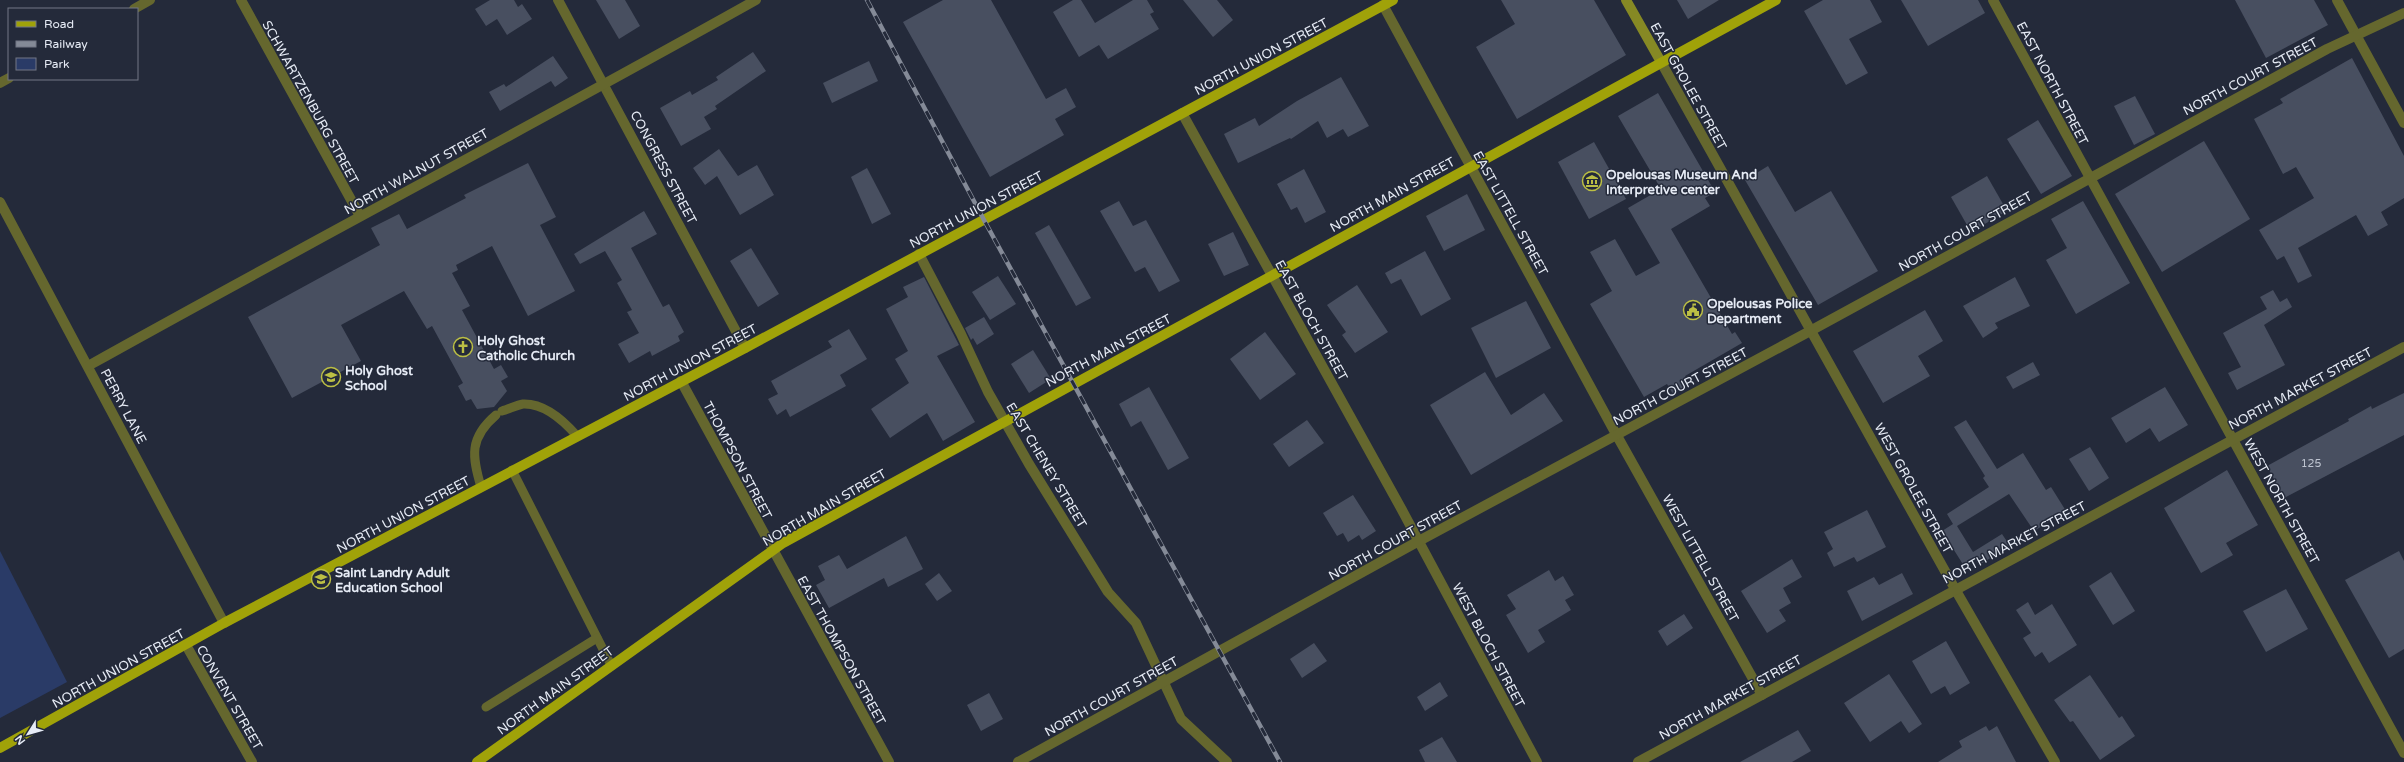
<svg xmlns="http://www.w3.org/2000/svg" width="2404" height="762" font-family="'Varela Round',sans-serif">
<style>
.green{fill:#2a3b67}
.building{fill:#484f60}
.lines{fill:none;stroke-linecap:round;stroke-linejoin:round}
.lane{stroke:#65672e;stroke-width:9}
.street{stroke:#65672e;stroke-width:10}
.secondary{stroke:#868924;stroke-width:10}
.primary{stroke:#a0a209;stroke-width:10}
.rail-casing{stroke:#848a97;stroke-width:4.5}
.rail{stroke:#242a3a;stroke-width:3;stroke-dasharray:9;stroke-linecap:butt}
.labels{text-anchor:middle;stroke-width:3;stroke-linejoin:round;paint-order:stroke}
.number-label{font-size:11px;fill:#bec4d0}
.street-label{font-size:13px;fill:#e6ebf5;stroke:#242a3a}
.poi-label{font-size:13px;font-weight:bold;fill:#e6ebf5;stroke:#242a3a;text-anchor:start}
</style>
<rect width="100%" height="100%" fill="#242a3a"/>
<path class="green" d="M0,551L67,682L0,718Z"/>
<g class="building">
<path d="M490,0H514L518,7L522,4L532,19L507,35L497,19L486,26L475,9Z"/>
<path d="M596,0H625L640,26L619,39Z"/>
<path d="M943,0H991L1046,99L1066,88L1076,107L1055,119L1064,135L990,177L903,22Z"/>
<path d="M1073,0H1081L1095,23L1133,0H1147L1154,12L1150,14L1159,29L1108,59L1099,45L1079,57L1053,12Z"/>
<path d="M1183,0H1217L1233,20L1213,37Z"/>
<path d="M1501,0H1594L1626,55L1517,119L1476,47L1515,24Z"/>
<path d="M1677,0H1719L1688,19Z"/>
<path d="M1823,0H1870L1882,22L1849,39L1868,73L1846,85L1804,11Z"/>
<path d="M1901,0H1978L1985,13L1928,46Z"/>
<path d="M2235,0H2314L2328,25L2266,58Z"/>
<path d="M753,52L766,71L715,106L717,109L704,117L711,129L681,146L660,108L690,91L692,95L718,80L716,77Z"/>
<path d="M553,56L568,78L555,87L551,81L500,111L489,92L504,84L506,87Z"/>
<path d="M2352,58L2404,156V198L2381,212L2388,225L2368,236L2356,215L2298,248L2312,276L2298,283L2284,256L2277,260L2259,230L2314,198L2296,167L2283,174L2254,119L2283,103L2280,99Z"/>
<path d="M869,61L878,81L832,103L823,83Z"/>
<path d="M1341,77L1369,126L1348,137L1343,129L1327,138L1318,121L1291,139L1290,138L1238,163L1224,134L1255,118L1259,126L1297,101Z"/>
<path d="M1658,93L1715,192L1705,198L1710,206L1671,229L1732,334L1735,332L1742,343L1685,376L1690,384L1673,394L1667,384L1644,397L1590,304L1612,291L1590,252L1615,239L1636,276L1660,263L1628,208L1661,189L1618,116Z"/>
<path d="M2135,96L2155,134L2134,145L2114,106Z"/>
<path d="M2038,120L2072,176L2041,194L2007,139Z"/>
<path d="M2204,141L2250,219L2162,272L2115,194Z"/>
<path d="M1594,142L1626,199L1589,219L1558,162Z"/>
<path d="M719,149L738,176L757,165L774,195L740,215L717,176L705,185L693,168Z"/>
<path d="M528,163L556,217L540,225L575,291L528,316L492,246L456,265L458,270L452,273L470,306L462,310L494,369L501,365L508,377L501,381L507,391L494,407L477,409L471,399L466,401L458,386L463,383L432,326L427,329L404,291L341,325L361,361L292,398L248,317L380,245L371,228L399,214L407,229L466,198L464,195Z"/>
<path d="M1768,166L1795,212L1831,191L1878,271L1818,305L1745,180Z"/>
<path d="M867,168L891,214L872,224L851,177Z"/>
<path d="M1304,169L1326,212L1305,223L1297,207L1291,210L1277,184Z"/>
<path d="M1987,176L2007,211L1971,232L1951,197Z"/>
<path d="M1467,194L1485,230L1444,251L1426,216Z"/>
<path d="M1119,201L1133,226L1146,220L1180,281L1159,292L1145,267L1135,272L1100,211Z"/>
<path d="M2083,201L2130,283L2076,314L2046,260L2067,248L2051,219Z"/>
<path d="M644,211L657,234L631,248L663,307L669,304L684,332L678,336L680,341L652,356L650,351L629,363L618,344L639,333L627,312L632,310L617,283L622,280L605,251L580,264L574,254Z"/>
<path d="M1049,225L1091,298L1076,306L1035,233Z"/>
<path d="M1233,232L1249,265L1224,276L1208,244Z"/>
<path d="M751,248L779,294L758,307L730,261Z"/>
<path d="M1425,251L1451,299L1421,316L1401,279L1391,284L1385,273Z"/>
<path d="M998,276L1016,304L990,320L972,292Z"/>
<path d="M924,277L959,345L937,356L975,422L943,441L927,413L890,438L871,409L909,383L895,359L908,351L886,309L908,297L903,287Z"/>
<path d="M2015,277L2030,306L1995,323L1998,328L1983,338L1963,306Z"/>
<path d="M1357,285L1388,332L1355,353L1342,335L1346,332L1327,305Z"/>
<path d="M2273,290L2280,302L2287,298L2292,307L2264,325L2285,365L2237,390L2228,373L2241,367L2223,333L2267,309L2260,297Z"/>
<path d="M1526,301L1551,348L1496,378L1471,328Z"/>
<path d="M1925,310L1943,341L1918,356L1930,376L1883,403L1853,351Z"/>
<path d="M984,317L994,334L977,345L973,338L971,340L965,328Z"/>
<path d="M849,329L867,359L840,375L846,386L790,417L786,409L777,415L768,399L778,394L771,381L832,347L828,341Z"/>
<path d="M1265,332L1296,374L1260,400L1230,359Z"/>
<path d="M1033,350L1051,379L1029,393L1011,364Z"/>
<path d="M2033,362L2040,375L2013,389L2006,377Z"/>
<path d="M1485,372L1511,415L1544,393L1563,421L1471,475L1430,405Z"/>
<path d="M1149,387L1189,458L1168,470L1141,421L1131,427L1119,404Z"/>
<path d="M2165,387L2188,425L2159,442L2150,428L2126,443L2111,418Z"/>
<path d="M2404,393V435L2284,498L2267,466L2349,421L2348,419L2371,406L2372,409Z"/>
<path d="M1307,420L1324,443L1289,467L1273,444Z"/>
<path d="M1966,420L1997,469L2023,453L2046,490L2051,487L2066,511L2034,531L2009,494L1957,526L1973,552L2002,534L2010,546L1979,565L1975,559L1964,566L1942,531L1953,524L1947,514L1989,487L1983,478L1985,476L1954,427Z"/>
<path d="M2090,447L2109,478L2089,491L2069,459Z"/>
<path d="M2227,470L2258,525L2226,543L2233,555L2201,573L2164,508Z"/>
<path d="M1353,495L1376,531L1362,540L1359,535L1348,542L1343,533L1337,536L1323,513Z"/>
<path d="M1867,510L1886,547L1857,562L1854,557L1834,567L1827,553L1833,549L1824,532Z"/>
<path d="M906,536L923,569L888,587L884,578L829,608L816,585L825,580L818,566L839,555L847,569Z"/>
<path d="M2399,551L2404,561V649L2389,658L2345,580Z"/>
<path d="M1792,559L1802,577L1783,588L1791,603L1779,610L1786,621L1767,633L1741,591Z"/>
<path d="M1549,570L1555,581L1563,576L1574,595L1565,600L1571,610L1538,630L1545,642L1528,653L1506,615L1516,609L1507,595Z"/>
<path d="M2111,572L2135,611L2113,625L2089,586Z"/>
<path d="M939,573L952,591L937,601L925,584Z"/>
<path d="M1902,573L1913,594L1862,621L1847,591L1874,577L1879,585Z"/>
<path d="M2286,589L2308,629L2266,652L2243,611Z"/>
<path d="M2028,602L2035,615L2052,604L2077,645L2049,663L2042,652L2035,657L2023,638L2031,633L2016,610Z"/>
<path d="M1684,614L1693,628L1667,646L1658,631Z"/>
<path d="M1946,641L1970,683L1950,695L1945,686L1931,694L1912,661Z"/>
<path d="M1314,643L1327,661L1302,678L1290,659Z"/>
<path d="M1889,674L1922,724L1909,733L1901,721L1870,742L1844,703Z"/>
<path d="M2090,675L2119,718L2122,716L2135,736L2100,760L2073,721L2070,722L2054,700Z"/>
<path d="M1440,682L1448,696L1425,711L1417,697Z"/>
<path d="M989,693L1003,719L981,731L967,705Z"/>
<path d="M1986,726L1989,731L1997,726L2016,762H1938L1962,747L1959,741Z"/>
<path d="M1798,730L1811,751L1792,762H1740Z"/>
<path d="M1442,737L1457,762H1425L1419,750Z"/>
</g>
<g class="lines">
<g class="lane">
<path d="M502,411C509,409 517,405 523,404C545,403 564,421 577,436"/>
<path d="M512,470L611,665"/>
<path d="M481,487C472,456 469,438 496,415"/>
<path d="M486,707L597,638"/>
</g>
<g class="street">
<path d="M241,0L360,216"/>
<path d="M558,0L745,348"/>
<path d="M1993,0L2404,753"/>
<path d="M2337,0L2404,123"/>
<path d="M1383,5L1616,434L1762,695"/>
<path d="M134,9L150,0"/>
<path d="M1661,62L1955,589L2055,762"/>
<path d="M0,83L9,78"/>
<path d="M1182,113L1402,510L1537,762"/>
<path d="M0,202L224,623"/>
<path d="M919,254L961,334L988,392L1029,464L1108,592L1136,623L1181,719L1227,762"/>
<path d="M88,366C310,242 535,124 756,0"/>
<path d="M681,381L889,762"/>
<path d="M186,645L252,762"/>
<path d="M1018,762L1417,542L1812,330L2327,49L2404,13"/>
<path d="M1638,762L2404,347"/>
</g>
<path class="secondary" d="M1626,0L1661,62"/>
<g class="primary">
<path d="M0,748L224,623L745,348L1393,0"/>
<path d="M477,762L783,543L1776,0"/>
</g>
<defs>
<path id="rail" d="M867,0L984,220L1280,762"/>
</defs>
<use href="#rail" class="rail-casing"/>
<use href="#rail" class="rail"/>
</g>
<defs>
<symbol id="museum-ring" viewBox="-11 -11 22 22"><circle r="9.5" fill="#242a3a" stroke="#bcbf44" stroke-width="1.5"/><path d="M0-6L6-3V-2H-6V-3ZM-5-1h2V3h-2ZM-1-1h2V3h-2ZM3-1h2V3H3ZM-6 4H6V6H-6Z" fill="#bcbf44"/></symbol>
<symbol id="civic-ring" viewBox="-11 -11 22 22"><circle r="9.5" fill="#242a3a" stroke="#bcbf44" stroke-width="1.5"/><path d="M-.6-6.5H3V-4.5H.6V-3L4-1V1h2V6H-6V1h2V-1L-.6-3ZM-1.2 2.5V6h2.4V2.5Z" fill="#bcbf44"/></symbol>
<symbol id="church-ring" viewBox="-11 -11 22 22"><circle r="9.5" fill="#242a3a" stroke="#bcbf44" stroke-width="1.5"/><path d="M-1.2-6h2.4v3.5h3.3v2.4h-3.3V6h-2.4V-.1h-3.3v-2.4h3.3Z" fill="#bcbf44"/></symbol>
<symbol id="school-ring" viewBox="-11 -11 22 22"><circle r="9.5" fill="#242a3a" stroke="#bcbf44" stroke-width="1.5"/><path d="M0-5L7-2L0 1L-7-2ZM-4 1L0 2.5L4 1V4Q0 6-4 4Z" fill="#bcbf44"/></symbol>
</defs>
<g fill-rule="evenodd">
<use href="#museum-ring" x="1581" y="170" width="22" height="22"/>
<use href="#civic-ring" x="1682" y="299" width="22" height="22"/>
<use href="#church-ring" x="452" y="336" width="22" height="22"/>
<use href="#school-ring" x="320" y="366" width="22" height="22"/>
<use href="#school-ring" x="310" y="568" width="22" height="22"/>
</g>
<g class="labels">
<g class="number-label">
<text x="2311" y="467">125</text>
</g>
<g class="street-label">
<text transform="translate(1261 56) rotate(-28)" y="5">NORTH UNION STREET</text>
<text transform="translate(2250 76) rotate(-28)" y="5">NORTH COURT STREET</text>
<text transform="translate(2053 83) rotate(62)" y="5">EAST NORTH STREET</text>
<text transform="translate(1689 86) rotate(61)" y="5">EAST GROLEE STREET</text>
<text transform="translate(311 102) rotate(61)" y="5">SCHWARTZENBURG STREET</text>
<text transform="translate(664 167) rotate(62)" y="5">CONGRESS STREET</text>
<text transform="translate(416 171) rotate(-29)" y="5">NORTH WALNUT STREET</text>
<text transform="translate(1392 194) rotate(-29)" y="5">NORTH MAIN STREET</text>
<text transform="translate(976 209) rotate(-28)" y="5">NORTH UNION STREET</text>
<text transform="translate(1511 213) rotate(61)" y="5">EAST LITTELL STREET</text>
<text transform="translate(1965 231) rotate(-29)" y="5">NORTH COURT STREET</text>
<text transform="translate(1312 320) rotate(61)" y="5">EAST BLOCH STREET</text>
<text transform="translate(1108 350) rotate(-28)" y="5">NORTH MAIN STREET</text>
<text transform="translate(690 362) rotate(-28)" y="5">NORTH UNION STREET</text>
<text transform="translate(1680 386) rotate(-28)" y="5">NORTH COURT STREET</text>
<text transform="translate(2300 388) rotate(-28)" y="5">NORTH MARKET STREET</text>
<text transform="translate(124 406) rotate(62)" y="5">PERRY LANE</text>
<text transform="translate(738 460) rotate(62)" y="5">THOMPSON STREET</text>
<text transform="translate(1047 465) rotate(59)" y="5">EAST CHENEY STREET</text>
<text transform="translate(1914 488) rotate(61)" y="5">WEST GROLEE STREET</text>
<text transform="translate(2282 501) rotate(61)" y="5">WEST NORTH STREET</text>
<text transform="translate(824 507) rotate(-30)" y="5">NORTH MAIN STREET</text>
<text transform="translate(403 514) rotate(-28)" y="5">NORTH UNION STREET</text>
<text transform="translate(1395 540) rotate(-29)" y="5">NORTH COURT STREET</text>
<text transform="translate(2014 542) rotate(-28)" y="5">NORTH MARKET STREET</text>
<text transform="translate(1701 558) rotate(61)" y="5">WEST LITTELL STREET</text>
<text transform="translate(1489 645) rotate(62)" y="5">WEST BLOCH STREET</text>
<text transform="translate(842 650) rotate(61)" y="5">EAST THOMPSON STREET</text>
<text transform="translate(118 668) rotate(-29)" y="5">NORTH UNION STREET</text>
<text transform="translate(555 690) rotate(-36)" y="5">NORTH MAIN STREET</text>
<text transform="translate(1111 696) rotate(-29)" y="5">NORTH COURT STREET</text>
<text transform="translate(230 697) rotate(60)" y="5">CONVENT STREET</text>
<text transform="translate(1730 697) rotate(-29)" y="5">NORTH MARKET STREET</text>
</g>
<g class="poi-label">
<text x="1606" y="179">Opelousas Museum And<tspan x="1606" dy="15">Interpretive center</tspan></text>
<text x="1707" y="308">Opelousas Police<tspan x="1707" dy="15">Department</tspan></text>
<text x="477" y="345">Holy Ghost<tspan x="477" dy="15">Catholic Church</tspan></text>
<text x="345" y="375">Holy Ghost<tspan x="345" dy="15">School</tspan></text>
<text x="335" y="577">Saint Landry Adult<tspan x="335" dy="15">Education School</tspan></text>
</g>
</g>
<rect x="8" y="8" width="130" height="72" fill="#242a3a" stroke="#727785"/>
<rect x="16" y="21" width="20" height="6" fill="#a0a209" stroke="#727785"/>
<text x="44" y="28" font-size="12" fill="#e6ebf5">Road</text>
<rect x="16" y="41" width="20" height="6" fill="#848a97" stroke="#727785"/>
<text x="44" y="48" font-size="12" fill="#e6ebf5">Railway</text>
<rect x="16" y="58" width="20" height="12" fill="#2a3b67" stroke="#727785"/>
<text x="44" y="68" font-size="12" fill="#e6ebf5">Park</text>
<g transform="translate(28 734) rotate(233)" stroke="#242a3a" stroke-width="3" paint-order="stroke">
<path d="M0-3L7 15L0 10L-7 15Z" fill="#e6ebf5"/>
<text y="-6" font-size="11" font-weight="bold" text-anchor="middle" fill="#e6ebf5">N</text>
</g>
</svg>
